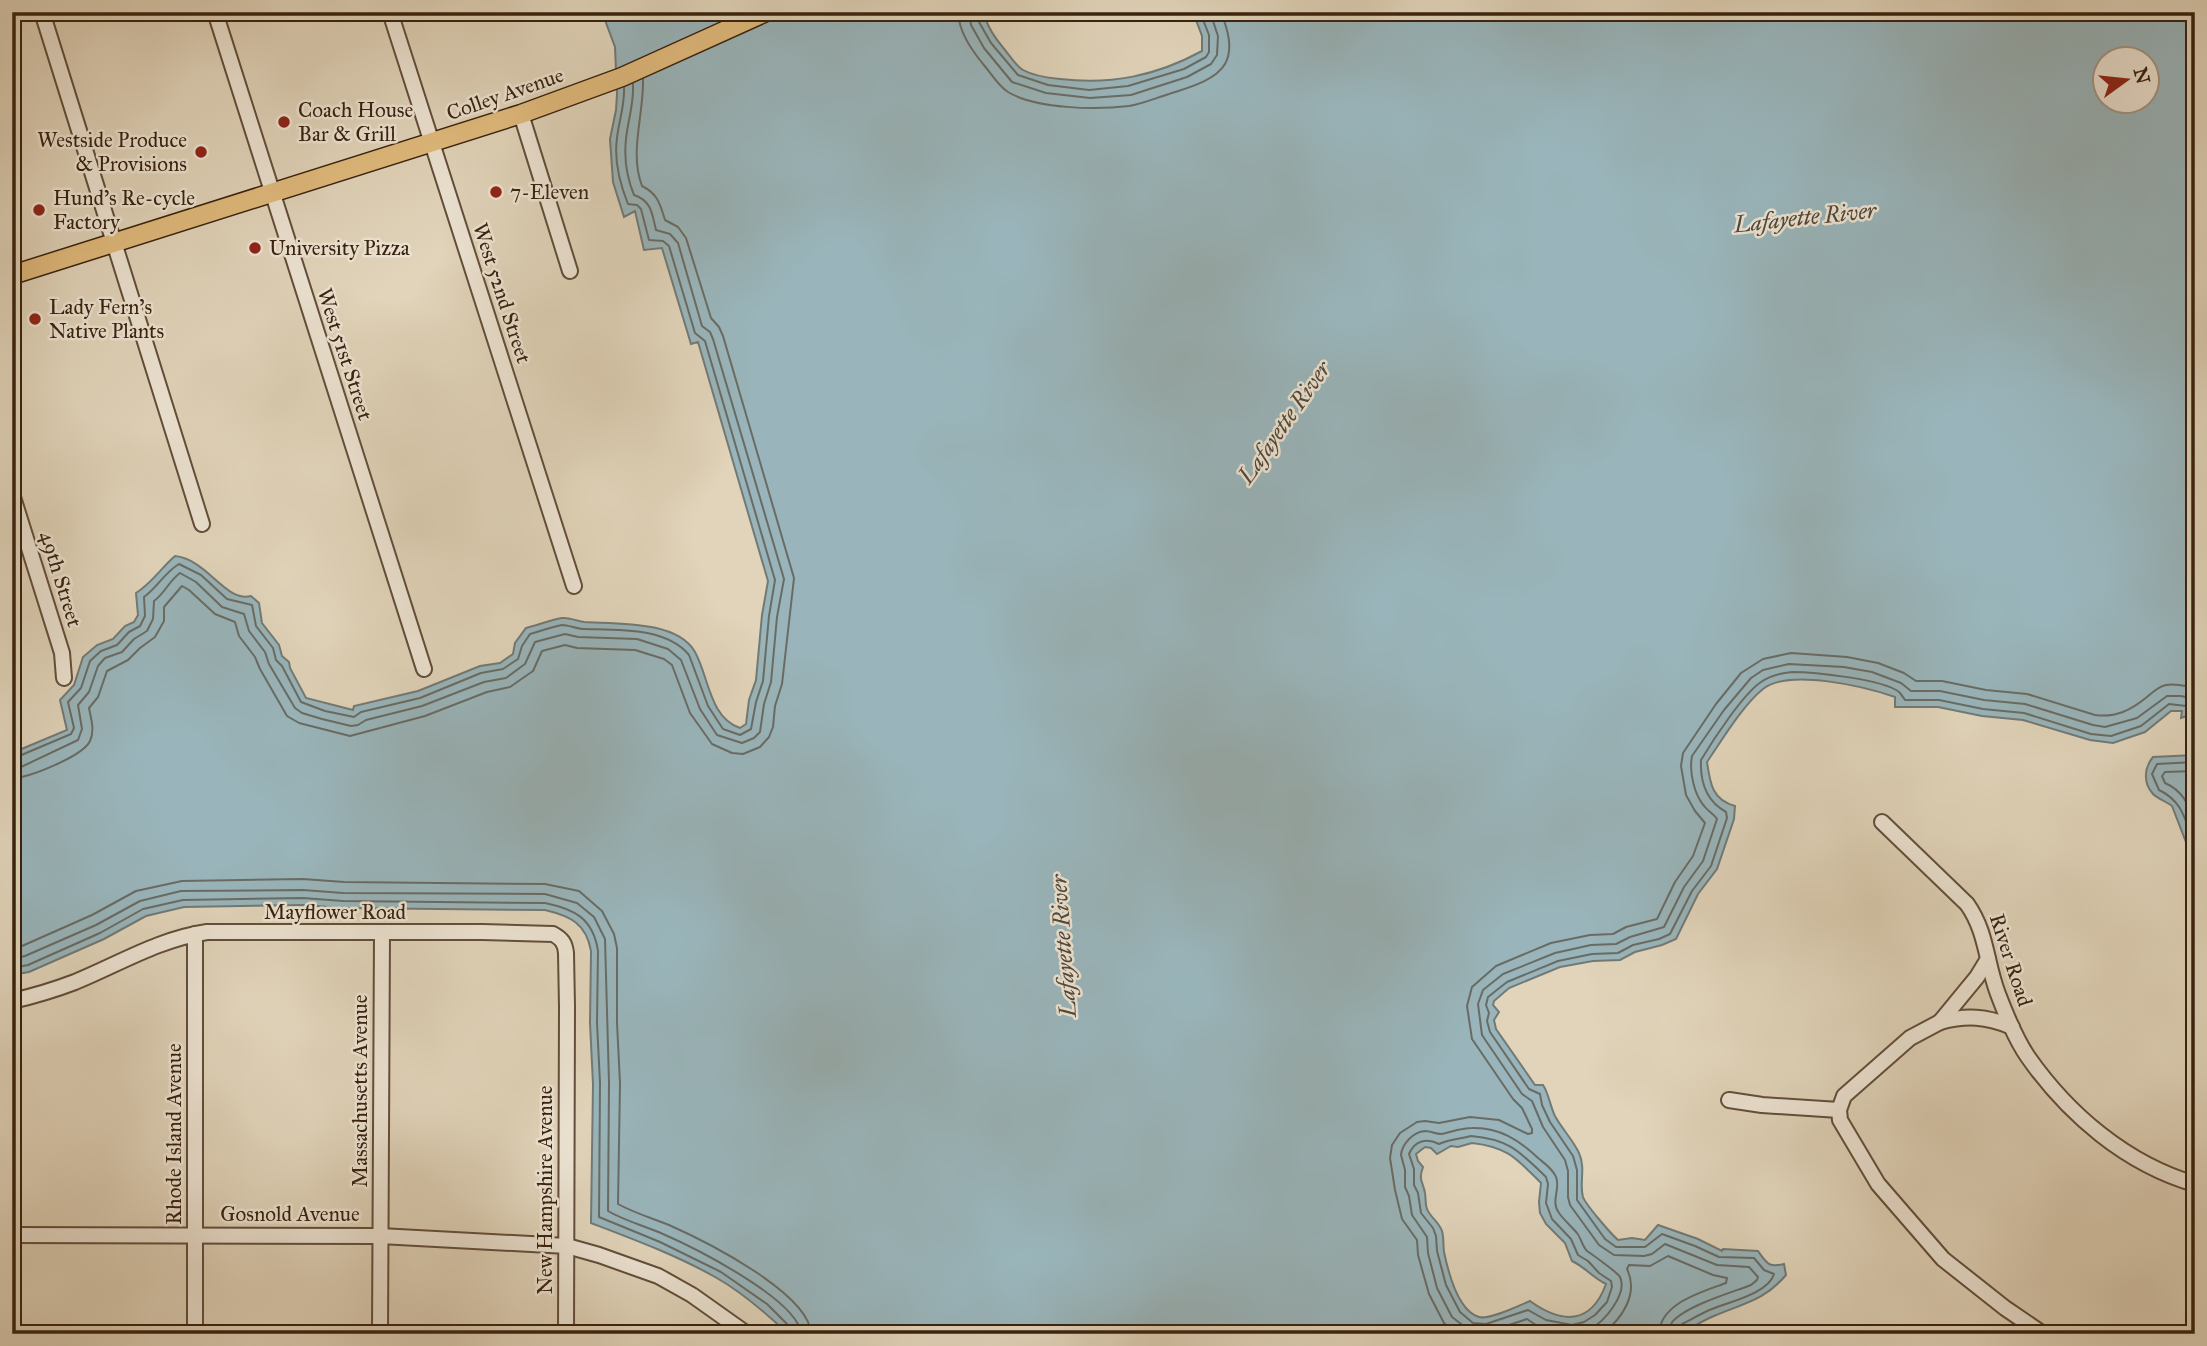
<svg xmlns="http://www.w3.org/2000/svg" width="2207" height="1346" font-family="'IM FELL Great Primer',serif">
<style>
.water{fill:#99b5bb;stroke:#727a76;stroke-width:2;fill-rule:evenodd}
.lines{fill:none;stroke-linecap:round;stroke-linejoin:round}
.shore{stroke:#686c65;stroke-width:2}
.minor-casing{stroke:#624e3a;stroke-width:18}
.major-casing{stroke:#38220f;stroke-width:21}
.minor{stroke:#ece3d2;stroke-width:14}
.major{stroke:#e0ba7d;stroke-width:18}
.poi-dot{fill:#8f2418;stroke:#ece3d2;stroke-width:2.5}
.labels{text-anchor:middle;stroke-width:5;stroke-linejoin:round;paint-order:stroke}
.street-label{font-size:21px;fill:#38220f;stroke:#ece3d2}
.poi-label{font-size:21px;fill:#38220f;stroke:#ece3d2;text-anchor:start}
.water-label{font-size:23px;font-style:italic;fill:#50473a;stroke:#ece3d2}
</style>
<rect width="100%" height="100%" fill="#e1d4ba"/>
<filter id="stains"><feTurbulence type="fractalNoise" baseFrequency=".00286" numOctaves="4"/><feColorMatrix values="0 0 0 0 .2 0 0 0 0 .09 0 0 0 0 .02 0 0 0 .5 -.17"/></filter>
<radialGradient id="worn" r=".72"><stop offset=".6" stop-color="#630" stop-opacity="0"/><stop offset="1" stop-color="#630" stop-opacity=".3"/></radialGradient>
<g class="water">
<path d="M602,12H984C986,26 996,39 1005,50C1010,56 1016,66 1023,70C1034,76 1049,78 1060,79C1111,85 1156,76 1202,51V36L1193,12H2195V713L2181,718L2182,711H2171L2145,732L2113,743L2090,740L2023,720L1982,716L1938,707H1895V697C1866,687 1789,668 1763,689C1743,705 1722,740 1707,762C1710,783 1712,800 1735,806L1734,819L1717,869L1698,894L1676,939L1662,945L1635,952L1620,960L1593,961L1560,967L1509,988L1494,1001L1493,1005L1499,1012L1494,1020L1496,1029L1535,1085H1543C1549,1094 1550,1106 1555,1116C1562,1129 1573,1140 1579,1153C1586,1169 1579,1183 1583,1197C1586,1205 1611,1234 1618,1240L1632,1238L1645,1240L1658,1225L1698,1239L1722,1251L1723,1249L1758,1251C1767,1263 1768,1268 1784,1264L1786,1275C1764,1301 1744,1303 1714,1316C1702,1321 1691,1328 1679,1334H788C766,1313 742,1292 715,1277C676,1255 633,1239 591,1223L593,1084L590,1023L591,951C586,923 570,916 545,910L343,908L303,905L184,907L146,916L104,939L29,972L12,975V753L67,730L60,700L74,685L83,657L97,645L113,639L125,626L134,622L138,615L136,593C152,583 161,568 175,556C207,559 226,603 251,596L259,603L262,623L279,645L282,656L289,662L290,668L306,698L353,710L354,706L418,691L480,666L500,663L513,654L515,643L526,628C538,625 550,620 562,618C569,617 576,621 584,622C614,624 677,620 695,652C709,677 709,717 740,728L746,724L749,700L756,680L762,615L768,581L698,342L691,344L662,248L644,250L635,211L624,217L613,182L610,139L616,110L617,94L615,47ZM2106,60H2148V102H2106ZM1472,1143C1508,1147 1517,1159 1541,1183L1539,1202L1540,1213L1546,1224L1565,1243L1572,1261C1585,1267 1593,1278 1606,1284C1591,1325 1562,1324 1530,1301C1518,1306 1490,1320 1479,1317C1458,1311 1448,1271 1444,1252C1443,1245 1444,1238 1442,1231C1439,1222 1430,1217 1427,1209C1425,1204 1426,1198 1425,1193C1423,1181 1418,1181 1423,1167L1418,1161L1416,1154L1425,1147L1431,1148L1437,1154L1451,1146L1458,1147Z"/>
<path d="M2195,755V857L2191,855L2172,806C2166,801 2158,799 2153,794C2143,783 2144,768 2153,757Z"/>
</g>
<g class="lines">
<g class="shore">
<path d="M958,12C959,32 971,49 983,64C991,73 998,86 1008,92C1036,109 1096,110 1129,106C1142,104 1156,98 1169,94C1187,88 1215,81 1225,64C1234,48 1227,28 1221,12"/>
<path d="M969,12L971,25L984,48L1012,82L1046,93L1090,98L1131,95L1187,77L1211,64L1217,55L1218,36L1210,12"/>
<path d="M978,12L979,22L991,43L1018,75L1048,85L1089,90L1128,86L1184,69L1206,57L1209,52V35L1200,12"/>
<path d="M12,759L71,734L74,728L68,702L81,688L90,661L101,651L117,645L129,632L140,626L145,616L144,597C158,587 164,573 179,564L201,575L227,599L252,605L256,626L273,648L276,660L282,666L301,702L325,711L354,717L361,712L420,698L481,673L503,669L518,659L522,646L530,634C540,631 552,627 562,625C569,625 577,629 584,629C617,630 666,627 689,655L708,706L723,729L740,735L751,729L756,702L763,681L769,616L775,580L705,341L695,333L669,246L663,241L649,240L641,209L637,205L628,204C620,184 614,159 617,138C619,120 625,105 624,87"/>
<path d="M2195,762L2157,764L2152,774L2159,790C2184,802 2185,821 2195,846"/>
<path d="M12,768L21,767L78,740L82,729L78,705L89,692L98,666L105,658L122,652L134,639L147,631L153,619L154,601C165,593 169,581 180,573L196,582L222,607L244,614L249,631L265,652L269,664L295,708L302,713L322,719L351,726L358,725L366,720L422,706L484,682L506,678L525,664L535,642L565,634L578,637L637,639L668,649L681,660L700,709L717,735L742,743L754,738L760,732L764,704L771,682L777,617L784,579L713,339L710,332L702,326L678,243L670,234L656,230C652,214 652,201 634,195C627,178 624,157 626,139C628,119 634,105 633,84"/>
<path d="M2195,771L2165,772L2162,776L2165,783C2183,791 2188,804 2195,821"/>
<path d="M12,778C29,778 83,756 90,741C95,730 91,719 89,708L98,697L107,671L128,660L140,648L155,637L164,621V607L182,586L189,590L215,614L235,622L239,636L255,657L260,669L287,716L299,723L350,736L425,716L487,692L510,687L533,671L542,651L565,645L577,648L635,650L664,659L672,665L690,713L712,744L732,753L743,754L760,747L769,737L773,727L775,706L782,684L794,578L723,336L719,327L711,318L686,238L678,227L665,220C660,204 658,194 642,186C629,152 644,115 643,79"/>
<path d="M12,948L22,946L92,915L136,891L182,881L303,879L344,882L545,884L579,891L602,911L614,934L617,948V1023L620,1083L618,1204C634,1213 652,1218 669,1225C703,1240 810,1293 811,1334"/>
<path d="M12,959L25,956L96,925L140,901L181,891L303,890L343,893L545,894L577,903L594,917L605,939L609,1083L608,1211C625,1221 645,1226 663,1234C693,1247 799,1300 801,1334"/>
<path d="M12,968L28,965L100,933L143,909L183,900L303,898L343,901L545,903C574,909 593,918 598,951L597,1023L600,1083L599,1217L660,1242L721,1272L767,1304L790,1327L792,1334"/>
<path d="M1471,1136C1509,1139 1520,1152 1546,1177L1548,1184L1546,1203L1552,1219L1571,1239L1578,1255L1588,1261L1599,1273L1611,1281L1612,1287L1607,1302L1595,1315L1584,1322L1572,1325L1546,1320L1528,1310L1486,1324L1473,1323L1460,1312L1446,1285L1437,1251L1436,1236L1433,1228L1421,1213L1418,1193L1414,1185V1169L1409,1154C1415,1140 1427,1138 1439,1144C1450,1139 1460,1139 1471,1136Z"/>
<path d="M1456,1334L1444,1323L1429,1294L1418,1255L1417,1240L1402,1219L1395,1190L1390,1158L1392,1145L1400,1133L1417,1122L1425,1121L1439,1123L1470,1117L1499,1120L1528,1134L1532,1133V1129L1522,1108L1513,1099L1472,1039L1467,1006L1472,987L1496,966L1551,943L1590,935L1613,934L1626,927L1657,919L1675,882L1693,856L1705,823L1695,811L1686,795L1681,766L1683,753L1716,704L1741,673L1763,659L1791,653L1847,657L1878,663L1904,673L1916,681H1942L1986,690L2027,694L2095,715C2116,718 2131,710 2147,697C2153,692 2159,686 2166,685C2176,683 2186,686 2195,688"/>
<path d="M1569,1334L1542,1329L1527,1319L1485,1333L1469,1330L1452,1317L1437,1288L1428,1253L1427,1237L1412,1215L1409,1196L1405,1187V1170L1401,1155C1402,1144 1413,1132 1425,1131C1430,1131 1436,1134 1441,1134C1451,1132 1461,1128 1472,1128C1499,1127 1519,1140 1538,1158C1544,1163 1553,1169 1556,1177C1561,1189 1550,1201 1559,1213C1564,1220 1571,1226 1577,1233C1581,1238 1582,1246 1587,1251C1593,1255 1618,1273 1620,1277C1628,1294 1604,1322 1590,1329C1585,1332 1579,1333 1574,1334"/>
<path d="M1602,1334C1622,1319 1639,1294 1627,1269L1629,1265L1650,1266L1668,1256L1713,1275L1727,1278L1726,1283C1702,1292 1660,1303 1659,1334"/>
<path d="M1669,1334C1669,1328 1670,1323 1675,1319C1692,1304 1730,1293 1751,1285L1757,1280L1758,1277L1749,1267L1717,1265L1665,1244L1652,1254L1644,1256L1614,1255L1599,1245L1570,1205L1568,1197V1171L1565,1160L1543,1127L1532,1101L1522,1094L1482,1035L1478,1004L1483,990L1503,974L1555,953L1591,945L1616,944L1630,937L1664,927L1684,887L1703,861L1717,819C1714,814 1709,812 1705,807C1694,795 1689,772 1692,756L1724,710L1751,678L1763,670L1789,664L1844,667L1872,672L1901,683L1911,691H1940L1984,700L2025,704L2093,725L2105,727L2137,718L2167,696H2181L2195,699"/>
<path d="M1678,1334L1679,1328L1682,1324C1692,1319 1702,1313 1712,1309C1729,1302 1769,1293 1774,1274L1764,1270L1754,1258L1719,1257L1695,1246L1662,1234L1645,1247H1616L1605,1239L1577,1200V1170L1573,1156L1550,1122L1542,1105L1540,1094L1529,1089L1490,1032L1487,1021L1489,1013L1486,1005L1488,997L1507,982L1558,961L1592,954L1618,953L1633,945L1659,939L1670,934L1692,891L1711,866L1727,818L1726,812C1706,801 1700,781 1701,760C1713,740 1743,694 1761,682C1769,676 1782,673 1792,672C1813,672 1883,679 1899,692C1901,694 1903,697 1905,700H1939L1983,709L2024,713L2091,734L2111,736L2141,726L2169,704L2195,707"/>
</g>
<defs>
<g id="minor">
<path d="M42,12L202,524"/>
<path d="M215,12L424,669"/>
<path d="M390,12L574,586"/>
<path d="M521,114L570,271"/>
<path d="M12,494L62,653L64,678"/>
<path d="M1882,822L1967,904C1987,932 1986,963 1998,994C2006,1015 2015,1038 2028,1057C2068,1114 2126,1164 2195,1184"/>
<path d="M1988,959L1977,977L1940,1022L1910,1038L1844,1096L1839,1110L1840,1120L1878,1184L1943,1259L2005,1308L2043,1334"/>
<path d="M12,1001C34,996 54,990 75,982C119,964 159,939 207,932H482L553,934C562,939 565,943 566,953L567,1007L566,1334"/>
<path d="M1940,1022C1966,1015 1987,1016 2012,1027"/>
<path d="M1729,1100L1762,1105L1839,1110"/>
<path d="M12,1235L380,1236L567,1246L599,1255L658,1276L692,1295L747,1334"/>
<path d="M195,1334V934"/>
<path d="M380,1334L382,933"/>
</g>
<path id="major" d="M12,275L521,114L622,77L766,12"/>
</defs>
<use href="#minor" class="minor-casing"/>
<use href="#major" class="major-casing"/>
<use href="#minor" class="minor"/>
<use href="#major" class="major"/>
</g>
<g class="poi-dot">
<circle cx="284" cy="122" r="7"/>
<circle cx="201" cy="152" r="7"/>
<circle cx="496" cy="192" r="7"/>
<circle cx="39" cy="210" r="7"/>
<circle cx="255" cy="248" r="7"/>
<circle cx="35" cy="319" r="7"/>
</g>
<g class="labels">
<g class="street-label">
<text transform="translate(505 94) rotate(-19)" y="7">Colley Avenue</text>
<text transform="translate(502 293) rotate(72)" y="7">West 52nd Street</text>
<text transform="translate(345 354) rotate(72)" y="7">West 51st Street</text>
<text transform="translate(61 579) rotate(73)" y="7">49th Street</text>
<text x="335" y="919">Mayflower Road</text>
<text transform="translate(2011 960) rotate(72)" y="7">River Road</text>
<text transform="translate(360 1091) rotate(-90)" y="7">Massachusetts Avenue</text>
<text transform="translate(174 1134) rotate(-90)" y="7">Rhode Island Avenue</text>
<text transform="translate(545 1190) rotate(-90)" y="7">New Hampshire Avenue</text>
<text x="290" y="1221">Gosnold Avenue</text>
</g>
<g class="poi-label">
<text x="298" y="117">Coach House<tspan x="298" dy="24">Bar &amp; Grill</tspan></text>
<text x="187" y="147" text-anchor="end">Westside Produce<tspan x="187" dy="24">&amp; Provisions</tspan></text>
<text x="510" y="199">7-Eleven</text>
<text x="53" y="205">Hund's Re-cycle<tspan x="53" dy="24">Factory</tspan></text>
<text x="269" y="255">University Pizza</text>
<text x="49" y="314">Lady Fern's<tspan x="49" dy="24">Native Plants</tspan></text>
</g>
<g class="water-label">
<text transform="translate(1805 217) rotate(-6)" y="8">Lafayette River</text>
<text transform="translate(1284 422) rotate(-55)" y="8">Lafayette River</text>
<text transform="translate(1063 946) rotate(-94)" y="8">Lafayette River</text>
</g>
</g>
<rect width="2207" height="1346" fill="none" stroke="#e1d4ba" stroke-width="42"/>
<rect x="14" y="14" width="2179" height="1318" fill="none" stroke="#38220f" stroke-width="3.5"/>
<rect x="21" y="21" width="2165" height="1304" fill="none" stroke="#38220f" stroke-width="2"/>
<g transform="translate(2126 80) rotate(75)"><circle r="33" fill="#ece3d2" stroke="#a49684" stroke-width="2"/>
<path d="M0-5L12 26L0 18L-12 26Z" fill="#8f2418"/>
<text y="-10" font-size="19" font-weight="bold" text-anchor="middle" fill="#38220f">N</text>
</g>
<rect width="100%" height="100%" filter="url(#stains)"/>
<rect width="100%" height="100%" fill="url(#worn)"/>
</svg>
